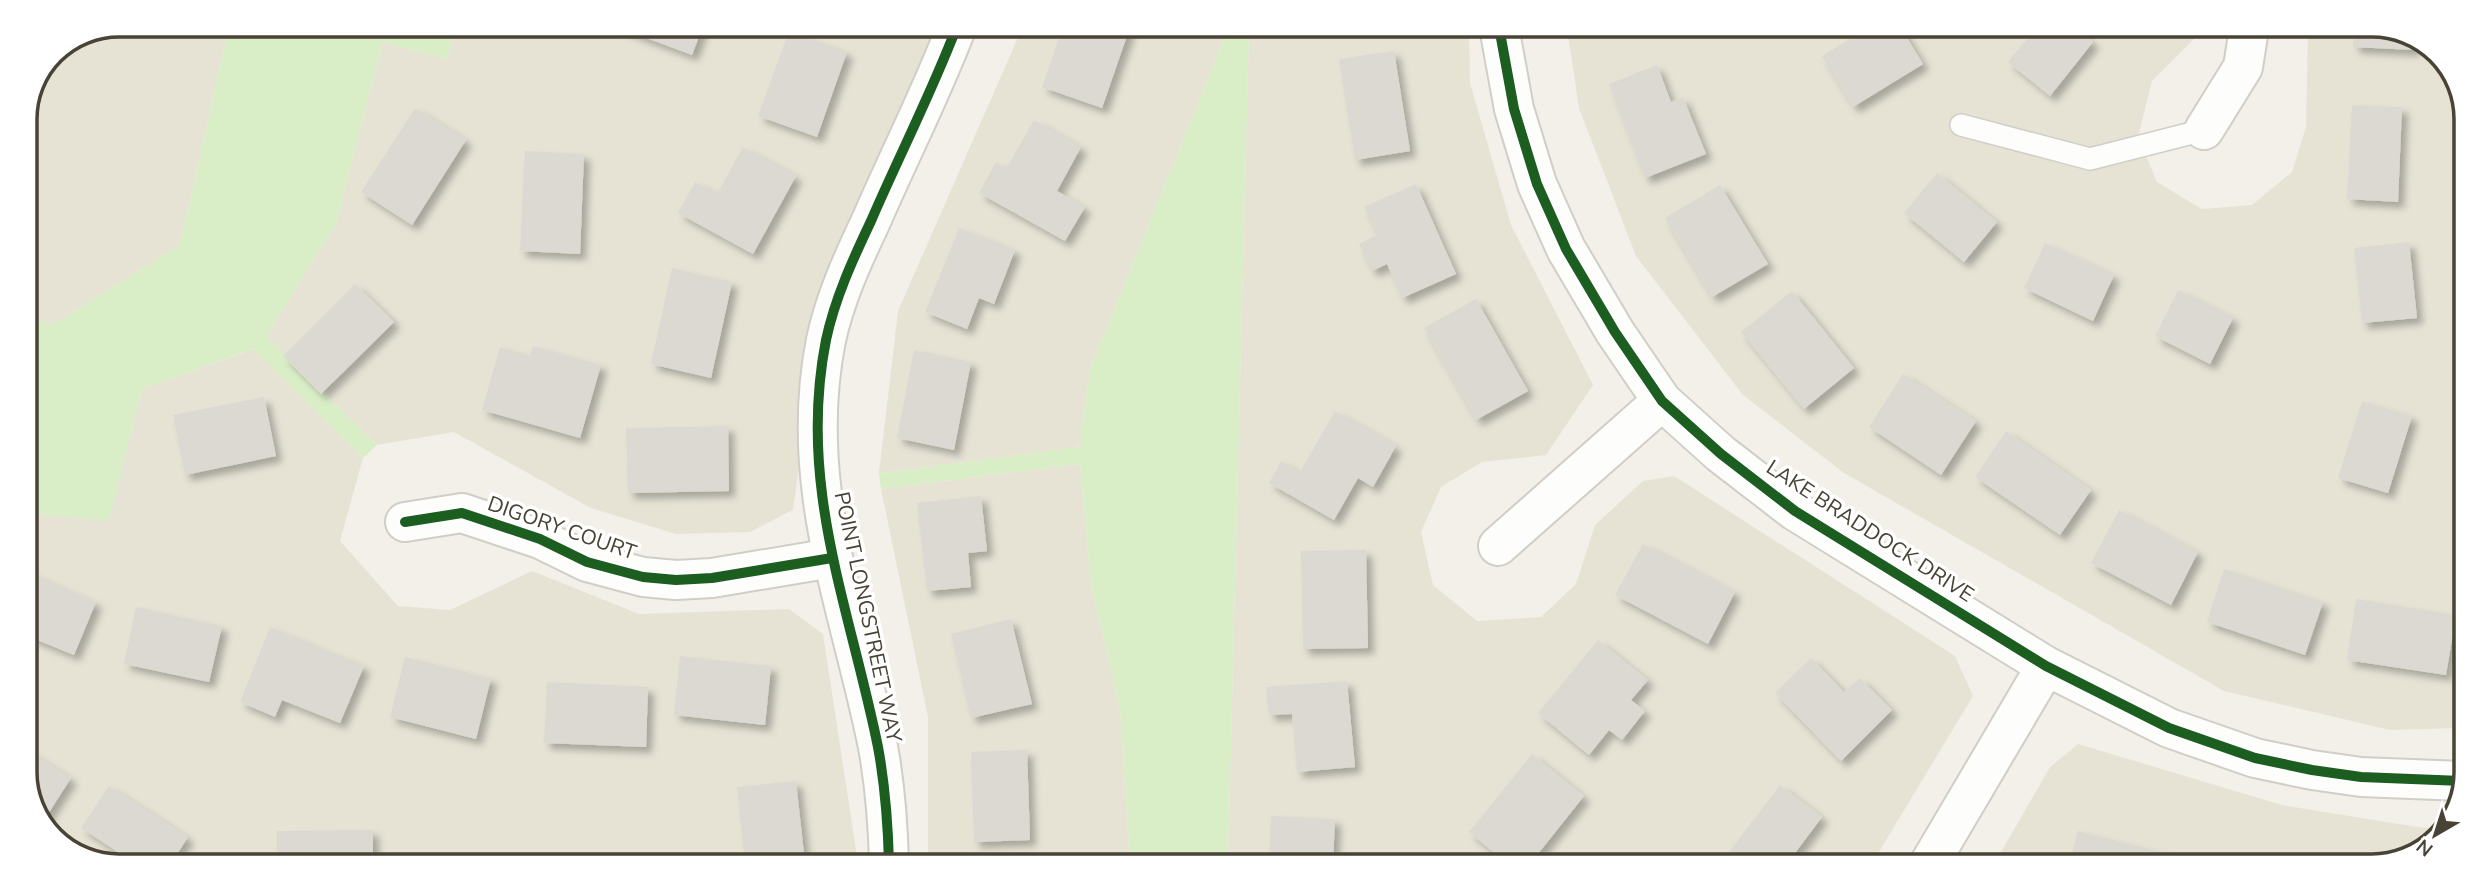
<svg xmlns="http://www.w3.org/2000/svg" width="2491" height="891" font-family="'Nunito Sans',sans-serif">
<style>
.residential{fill:#e6e3d5}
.green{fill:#d9eec6}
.building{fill:#dbd9d1;filter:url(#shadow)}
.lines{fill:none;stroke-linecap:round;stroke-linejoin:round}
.service-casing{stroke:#d0cec6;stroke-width:24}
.minor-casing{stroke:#d0cec6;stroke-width:42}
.tertiary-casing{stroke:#d0cec6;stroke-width:42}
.service{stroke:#fdfdfc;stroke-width:21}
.minor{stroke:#fdfdfc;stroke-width:38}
.tertiary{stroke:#fdfdfc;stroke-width:38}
.cycleway-casing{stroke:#fff;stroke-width:15}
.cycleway{stroke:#1b5e20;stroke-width:10}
.labels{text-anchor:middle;stroke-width:7;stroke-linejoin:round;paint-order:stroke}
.street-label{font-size:21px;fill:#484334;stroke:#fff}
.rim{fill:none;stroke:#484334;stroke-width:3.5}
</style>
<defs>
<filter id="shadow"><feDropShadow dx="6" dy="6" stdDeviation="3.5" flood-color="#0004"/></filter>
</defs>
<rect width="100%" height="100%" fill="#f2f0e8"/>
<g class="residential">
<path d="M119,25H229L180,245L55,323L25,319V113L52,52Z"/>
<path d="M457,25L936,26L824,283L793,510L750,532L676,534L591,508L454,432L377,445L266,336L336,224L383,42L446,59Z"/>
<path d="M1023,26L1229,27L1090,369L1079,447L879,473L898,311Z"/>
<path d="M1249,27H1469L1470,83L1511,225L1593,385L1546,455L1482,462L1441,487L1421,532L1433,585L1477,621L1541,617L1576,584L1595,525L1643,481L1674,476L1955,656L1973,696L1871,865L1228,864Z"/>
<path d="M1567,28L2204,29L2152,81L2138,137L2157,182L2202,209L2252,205L2292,172L2306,127L2308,29H2402L2447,61L2466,112L2462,728L2390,730L2224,691L1844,473L1743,395L1636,256L1579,108Z"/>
<path d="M254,349L363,458L340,541L398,606L450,610L532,571L639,614L789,609L823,634L858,863L89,862L44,830L25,779V513L109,520L142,389Z"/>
<path d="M1080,464L1091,585L1120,709L1130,864L928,863V717L881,489Z"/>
<path d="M2078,744L2282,805L2424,828L2444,827L2429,847L2373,866H1993L2050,767Z"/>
</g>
<g class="green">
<path d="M229,25H457L446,59L383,42L336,224L266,336L377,445L363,458L253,349L142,389L109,521L25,513V319L55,323L180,245Z"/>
<path d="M1229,27H1249L1228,864H1130L1120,709L1091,585L1080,464L881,489L879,473L1079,447L1090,369Z"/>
</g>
<g class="building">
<path d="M614,26H703L692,55Z"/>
<path d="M1063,27H1130L1102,108L1042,87Z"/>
<path d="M1867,28H1901L1923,64L1853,107L1822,56Z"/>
<path d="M2035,29H2076L2093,42L2050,96L2008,62Z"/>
<path d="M2354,29H2402L2415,38L2414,50L2353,47Z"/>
<path d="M789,31L847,52L817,137L758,116Z"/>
<path d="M1394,51L1410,151L1355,160L1339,59Z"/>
<path d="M1657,65L1671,102L1683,97L1706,154L1645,178L1609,84Z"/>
<path d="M2352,105L2402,107L2398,202L2347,199Z"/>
<path d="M415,108L466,140L412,225L361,192Z"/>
<path d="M1034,120L1081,147L1057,191L1085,207L1065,241L979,193L996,162L1006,169Z"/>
<path d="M743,147L796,176L753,254L678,213L695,182L717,194Z"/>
<path d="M525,151L584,154L580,254L520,251Z"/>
<path d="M1937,173L1997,222L1964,262L1904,213Z"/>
<path d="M1416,184L1456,274L1402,298L1387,264L1372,271L1359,244L1377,235L1364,207Z"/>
<path d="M1720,185L1768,264L1712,297L1665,218Z"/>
<path d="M959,228L1015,250L994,304L979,298L967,329L925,312Z"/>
<path d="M2409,242L2417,318L2362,323L2354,248Z"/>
<path d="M2045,243L2114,275L2093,321L2024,288Z"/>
<path d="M672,268L732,282L711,378L651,364Z"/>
<path d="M355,284L394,322L321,394L283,356Z"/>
<path d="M2178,290L2233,318L2210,364L2155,336Z"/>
<path d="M1792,291L1854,368L1804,409L1741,332Z"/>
<path d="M1476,299L1528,391L1476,420L1424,328Z"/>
<path d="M533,346L601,365L580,438L482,410L500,347L530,356Z"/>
<path d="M914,350L971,362L954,450L897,438Z"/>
<path d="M1903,374L1976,421L1941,475L1869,427Z"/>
<path d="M264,397L276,456L185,475L173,415Z"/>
<path d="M2362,401L2412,416L2388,493L2338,478Z"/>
<path d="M1335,411L1396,446L1373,487L1358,478L1334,520L1269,483L1281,461L1300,472Z"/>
<path d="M728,426L729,491L628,493L626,428Z"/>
<path d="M2006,431L2091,490L2060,535L1975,477Z"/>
<path d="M981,496L987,551L968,553L971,587L927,591L917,503Z"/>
<path d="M2119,510L2198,552L2171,605L2091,563Z"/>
<path d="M1643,544L1735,592L1708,644L1615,595Z"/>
<path d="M1366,550L1368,648L1303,649L1301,551Z"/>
<path d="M2224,569L2323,602L2305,655L2207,622Z"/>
<path d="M25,571L96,602L74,655L25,635Z"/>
<path d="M2356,599L2456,615L2446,675L2347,660Z"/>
<path d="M136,607L222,626L209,682L124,664Z"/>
<path d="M1011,619L1032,704L971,718L951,634Z"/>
<path d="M270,627L364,666L340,723L282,700L275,717L240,702Z"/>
<path d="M1598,640L1648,680L1631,700L1645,711L1622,740L1609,730L1589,755L1538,713Z"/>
<path d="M680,656L771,666L765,725L674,715Z"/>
<path d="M405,657L491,678L476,739L390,717Z"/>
<path d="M1811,658L1844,692L1860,678L1892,710L1841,761L1775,693Z"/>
<path d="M1347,681L1355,767L1297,772L1292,714L1269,715L1266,687Z"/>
<path d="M547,682L648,687L646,747L544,743Z"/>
<path d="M25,749L71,778L46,817L37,812L25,779Z"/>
<path d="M1027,750L1030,840L974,842L971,752Z"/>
<path d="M1532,754L1584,796L1529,865H1509L1469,832Z"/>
<path d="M796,781L805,863H745L737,787Z"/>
<path d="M1780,785L1822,817L1795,853L1808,863L1807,865H1727L1722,861Z"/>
<path d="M109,786L188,837L172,862H116L121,854L81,828Z"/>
<path d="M1271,816L1335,819L1333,864H1269Z"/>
<path d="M373,830V862H277V831Z"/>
<path d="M2078,831L2174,855L2171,866H2069Z"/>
</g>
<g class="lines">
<defs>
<path id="service" d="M1961,125L2090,159L2204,130"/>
<g id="minor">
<path d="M2204,130L2243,67L2249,29"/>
<path d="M405,522L462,513L540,539L587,562L643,577L676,580L712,578L832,558"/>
<path d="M1498,546L1662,401"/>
<path d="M889,863C888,825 885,785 878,747C850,608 797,486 826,340C835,298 853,259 871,221C899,156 932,92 957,26"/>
<path d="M1928,866L2046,666"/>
</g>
<path id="tertiary" d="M1499,27L1514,109L1537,184L1566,249L1615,332L1662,401L1721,454L1795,511L2046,666L2169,728L2255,758L2312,770L2361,777L2462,781"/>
</defs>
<use href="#service" class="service-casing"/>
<use href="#minor" class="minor-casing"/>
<use href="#tertiary" class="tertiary-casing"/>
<use href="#service" class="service"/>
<use href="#minor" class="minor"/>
<use href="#tertiary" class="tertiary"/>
<defs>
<g id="cycleway">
<path d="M1499,27L1514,109L1537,184L1566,249L1615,332L1662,401L1721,454L1795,511L2046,666L2169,728L2255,758L2312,770L2361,777L2462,781"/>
<path d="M405,522L462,513L540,539L587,562L643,577L676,580L712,578L832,558"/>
<path d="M889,863C888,825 885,785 878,747C850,608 797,486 826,340C835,298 853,259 871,221C899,156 932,92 957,26"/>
</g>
</defs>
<use href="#cycleway" class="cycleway-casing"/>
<use href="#cycleway" class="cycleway"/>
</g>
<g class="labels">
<g class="street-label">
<text transform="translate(562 528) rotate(19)" y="7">DIGORY COURT</text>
<text transform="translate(1870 531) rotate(33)" y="7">LAKE BRADDOCK DRIVE</text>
<text transform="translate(868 617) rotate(78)" y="7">POINT LONGSTREET WAY</text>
</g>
</g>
<path d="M0 0H2491V891H0ZM119 37H2372A82 82 0 0 1 2454 119V772A82 82 0 0 1 2372 854H119A82 82 0 0 1 37 772V119A82 82 0 0 1 119 37Z" fill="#fff" fill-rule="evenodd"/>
<path class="rim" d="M119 37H2372A82 82 0 0 1 2454 119V772A82 82 0 0 1 2372 854H119A82 82 0 0 1 37 772V119A82 82 0 0 1 119 37Z"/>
<g transform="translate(2435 835) rotate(219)" stroke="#ffffff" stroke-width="5" paint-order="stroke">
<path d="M0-5L12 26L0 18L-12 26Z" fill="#484334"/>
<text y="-10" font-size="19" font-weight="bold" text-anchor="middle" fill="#484334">N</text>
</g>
</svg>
